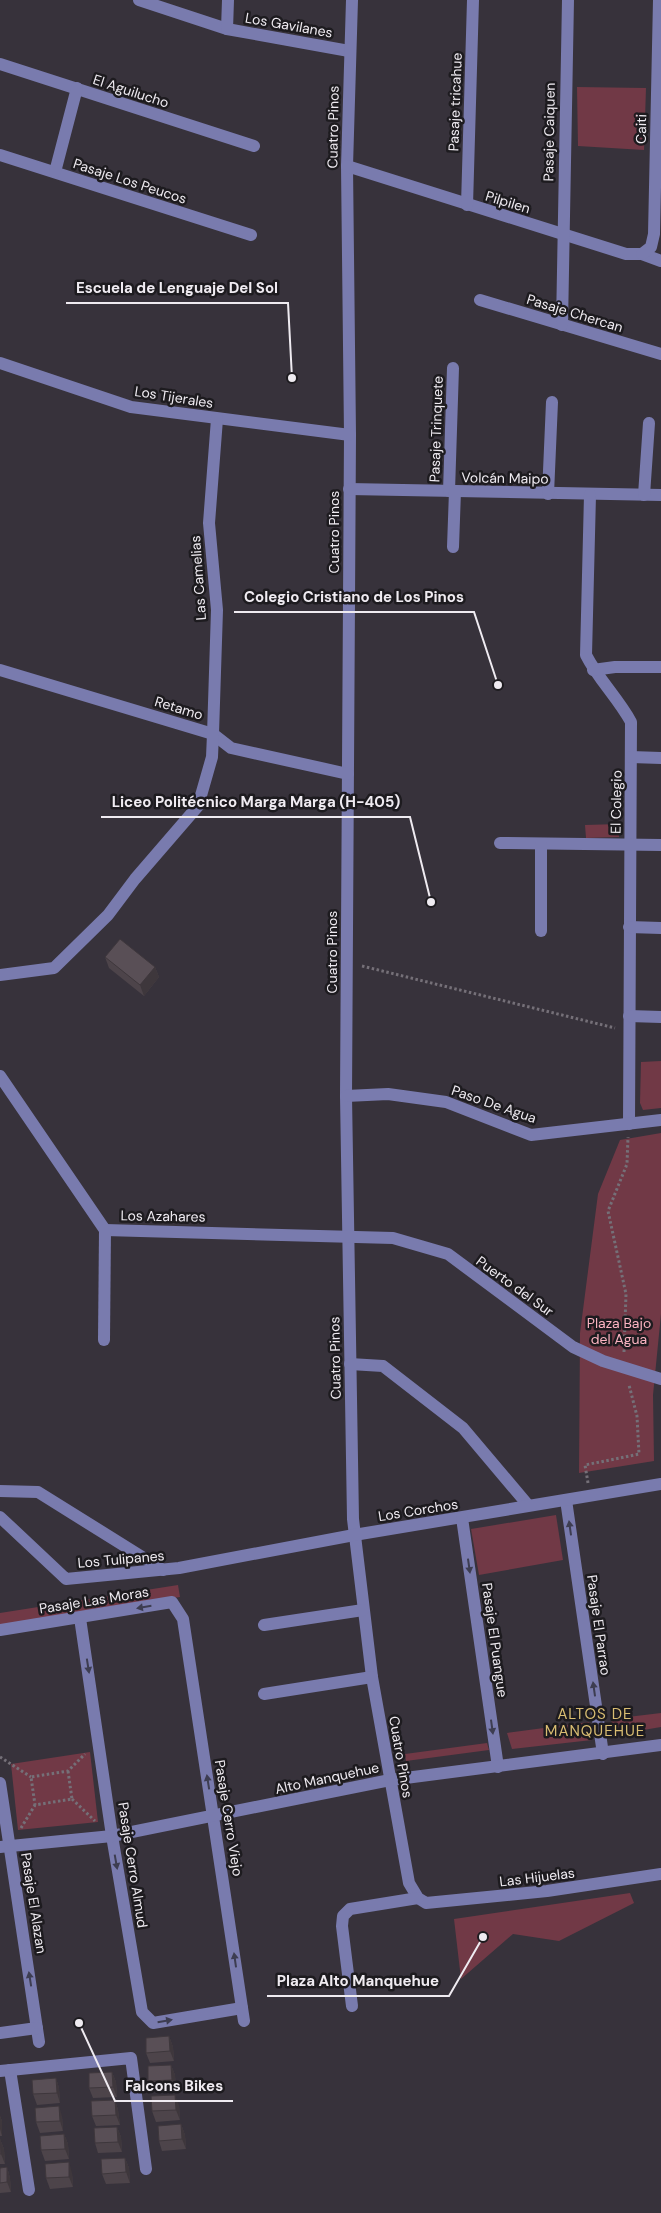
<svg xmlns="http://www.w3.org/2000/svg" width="661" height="2213" font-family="'DM Sans',sans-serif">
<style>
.green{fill:#713946}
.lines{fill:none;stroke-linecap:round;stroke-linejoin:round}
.path{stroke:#757078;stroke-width:3;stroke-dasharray:2.5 2.5;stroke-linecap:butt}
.minor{stroke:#797bae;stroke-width:12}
.wall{fill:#4d444a}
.shaded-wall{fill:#3e373c}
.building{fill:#594f56;stroke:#3e373c}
.oneway{fill:#3d3d51}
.labels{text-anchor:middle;stroke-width:5;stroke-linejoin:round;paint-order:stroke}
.street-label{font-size:14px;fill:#efebf1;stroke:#1d1b1f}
.park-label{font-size:14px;fill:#fbb3c1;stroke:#1d1b1f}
.neighbourhood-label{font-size:15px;letter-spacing:1px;fill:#d9bd72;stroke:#1d1b1f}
.leader{fill:none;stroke:#efebf1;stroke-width:2}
.callout-dot{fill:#efebf1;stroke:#1d1b1f;stroke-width:2}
.callout-label{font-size:15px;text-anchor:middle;font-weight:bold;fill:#efebf1;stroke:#1d1b1f;stroke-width:5;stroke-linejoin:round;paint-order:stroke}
</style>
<rect width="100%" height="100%" fill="#37323b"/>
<g class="green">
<path d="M577,87L646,88L644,150L578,146Z"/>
<path d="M619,824V837L586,838L585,825Z"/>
<path d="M661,1061V1108L643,1110L640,1103L641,1062Z"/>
<path d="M661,1133V1314L653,1395L654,1461L579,1473L580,1333L598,1194L620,1140Z"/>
<path d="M556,1515L563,1560L479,1575L471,1529Z"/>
<path d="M178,1585L180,1597L0,1625V1613Z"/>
<path d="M661,1713V1727L614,1735L611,1719Z"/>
<path d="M589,1722L592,1740L512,1749L507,1733Z"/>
<path d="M487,1743L489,1750L406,1761L405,1754Z"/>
<path d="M90,1752L98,1822L18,1830L11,1764Z"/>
<path d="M630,1893L634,1903L559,1941L513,1934L461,1979L454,1919Z"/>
</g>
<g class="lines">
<g class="path">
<path d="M362,966L615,1028"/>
<path d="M624,1352L626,1294L608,1211L627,1164L628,1137"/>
<path d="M588,1483L585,1465L639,1454L637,1416L629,1385"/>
<path d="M0,1757L31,1777"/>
<path d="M68,1771L72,1799L35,1805L31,1777L68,1771L85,1754"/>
<path d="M72,1799L95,1821"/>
<path d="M21,1828L35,1805"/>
</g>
<g class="minor">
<path d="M139,0L227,29L349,51"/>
<path d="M352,0L347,166L350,435L346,1096L353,1519L372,1677L409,1883L418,1898L426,1903L547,1891L661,1874"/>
<path d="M227,29L228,0"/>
<path d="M0,64L254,146"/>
<path d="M0,155L251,235"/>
<path d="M347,166L626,254H642L661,261"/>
<path d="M55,172L77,88"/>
<path d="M467,205L473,0"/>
<path d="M642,254L651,247L654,234L659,0"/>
<path d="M480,300L661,354"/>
<path d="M562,325L568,0"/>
<path d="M0,363L131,407L350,435"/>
<path d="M349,489L661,495"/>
<path d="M449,491L453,368"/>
<path d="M548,494L552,402"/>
<path d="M590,495L586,655C598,679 618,698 631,722L629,1124"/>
<path d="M644,495L649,423"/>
<path d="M453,547L455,491"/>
<path d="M0,670L213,734L231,748L348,774"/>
<path d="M593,670L615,667H661"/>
<path d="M631,757L661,758"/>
<path d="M500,843L661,845"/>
<path d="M541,844V931"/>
<path d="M629,927L661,928"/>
<path d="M0,975L54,968L108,915L135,879L198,806L212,757L213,734L217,610L209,523L217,419"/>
<path d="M629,1016L661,1017"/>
<path d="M0,1076L105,1230"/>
<path d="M346,1096L388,1094L446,1102L531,1135L661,1120"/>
<path d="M105,1230L393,1238L448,1254L573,1347L603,1361L661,1379"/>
<path d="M104,1340L105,1230"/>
<path d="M350,1364L383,1366L463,1428L528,1505"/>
<path d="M0,1491L38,1492L163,1570"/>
<path d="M566,1500L603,1754"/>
<path d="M0,1517L66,1579L179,1568L354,1535L661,1484"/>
<path d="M462,1518L498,1767"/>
<path d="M80,1618L112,1836L142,2012L153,2023L242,2008"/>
<path d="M264,1625L363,1610"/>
<path d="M0,1630L172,1602L183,1619L244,2021"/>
<path d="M264,1694L372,1677"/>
<path d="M0,1783L39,2042"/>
<path d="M0,1847L112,1836L390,1780L661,1745"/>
<path d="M352,2006L342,1926L343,1916L350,1909L418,1898"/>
<path d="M0,2033L37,2028"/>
<path d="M10,2070L29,2190"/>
<path d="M0,2071L131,2058L146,2169"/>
</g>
</g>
<g class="wall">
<path d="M105,957L155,967L159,977L144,996L109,968Z"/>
<path d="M169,2036L173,2047L174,2061L150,2063L146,2053Z"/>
<path d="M171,2065L175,2075L176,2090L152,2091L148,2081Z"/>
<path d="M112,2072L116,2082L117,2097L93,2098L89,2088Z"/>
<path d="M56,2078L59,2088L60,2103L37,2105L33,2094Z"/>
<path d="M115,2100L118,2110L120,2125L96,2126L92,2116Z"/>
<path d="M179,2105L180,2120L156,2122L152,2111Z"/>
<path d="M0,2116L2,2121V2136H0Z"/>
<path d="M62,2116L63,2131L40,2133L36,2122Z"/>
<path d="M181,2124L185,2135L186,2149L162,2151L159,2141Z"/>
<path d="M117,2127L121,2137L122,2152L98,2153L95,2143Z"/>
<path d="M64,2134L68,2144L69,2159L45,2161L41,2150Z"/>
<path d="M0,2139L4,2149L5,2164H0Z"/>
<path d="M125,2158L129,2168L130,2183L106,2184L102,2174Z"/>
<path d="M7,2167L10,2178L11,2192L0,2193V2168Z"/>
<path d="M72,2173L73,2187L50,2189L46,2178Z"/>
</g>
<g class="shaded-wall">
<path d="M155,967L159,977L144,996L140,985Z"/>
<path d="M169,2036L173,2047L174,2061L170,2051Z"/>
<path d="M171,2065L175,2075L176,2090L172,2080Z"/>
<path d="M112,2072L116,2082L117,2097L113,2087Z"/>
<path d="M56,2078L59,2088L60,2103L57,2093Z"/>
<path d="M175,2095L179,2105L180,2120L176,2110Z"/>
<path d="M115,2100L118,2110L120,2125L116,2115Z"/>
<path d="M59,2106L62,2116L63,2131L60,2121Z"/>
<path d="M0,2116L2,2121V2136L0,2129Z"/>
<path d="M181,2124L185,2135L186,2149L182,2139Z"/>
<path d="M117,2127L121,2137L122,2152L118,2142Z"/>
<path d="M64,2134L68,2144L69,2159L65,2149Z"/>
<path d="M0,2139L4,2149L5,2164L1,2154Z"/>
<path d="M125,2158L129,2168L130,2183L126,2172Z"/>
<path d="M69,2162L72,2173L73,2187L69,2177Z"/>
<path d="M7,2167L10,2178L11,2192L7,2182Z"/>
</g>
<g class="building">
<path d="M120,939L155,967L140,985L105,957Z"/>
<path d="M169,2036L170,2051L146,2053V2038Z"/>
<path d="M171,2065L172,2080L148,2081V2066Z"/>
<path d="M112,2072L113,2087L89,2088V2073Z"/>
<path d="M56,2078L57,2093L33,2094L32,2080Z"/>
<path d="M175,2095L176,2110L152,2111L151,2096Z"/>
<path d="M115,2100L116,2115L92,2116L91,2101Z"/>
<path d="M59,2106L60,2121L36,2122L35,2108Z"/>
<path d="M181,2124L182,2139L159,2141L158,2126Z"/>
<path d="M117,2127L118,2142L95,2143L94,2128Z"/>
<path d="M64,2134L65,2149L41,2150L40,2136Z"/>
<path d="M0,2139L1,2154H0Z"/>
<path d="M125,2158L126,2172L102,2174L101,2159Z"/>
<path d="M69,2162V2177L46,2178L45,2164Z"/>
<path d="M7,2167V2182L0,2183V2168Z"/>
</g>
<defs><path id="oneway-solid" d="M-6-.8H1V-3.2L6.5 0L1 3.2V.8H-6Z" transform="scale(1.25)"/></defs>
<g class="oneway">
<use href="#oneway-solid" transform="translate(570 1528) rotate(-98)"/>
<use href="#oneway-solid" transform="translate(469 1566) rotate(82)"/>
<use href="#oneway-solid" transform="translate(144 1607) rotate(170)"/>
<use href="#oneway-solid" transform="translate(88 1666) rotate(81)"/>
<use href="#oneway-solid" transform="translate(594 1689) rotate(-98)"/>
<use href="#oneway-solid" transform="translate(492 1727) rotate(82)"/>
<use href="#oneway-solid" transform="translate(208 1782) rotate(-99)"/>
<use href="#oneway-solid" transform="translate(116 1862) rotate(80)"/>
<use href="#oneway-solid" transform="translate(235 1960) rotate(-98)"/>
<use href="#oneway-solid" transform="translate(30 1979) rotate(-99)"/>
<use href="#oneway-solid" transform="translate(165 2021) rotate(-10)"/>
</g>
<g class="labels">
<g class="street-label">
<text transform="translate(289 25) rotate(10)" y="5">Los Gavilanes</text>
<text transform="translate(131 91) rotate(18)" y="5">El Aguilucho</text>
<text transform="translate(455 102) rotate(-88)" y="5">Pasaje tricahue</text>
<text transform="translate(333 127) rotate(-89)" y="5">Cuatro Pinos</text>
<text transform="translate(641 129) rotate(-89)" y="5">Caiti</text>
<text transform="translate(549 132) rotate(-89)" y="5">Pasaje Caiquen</text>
<text transform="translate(130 181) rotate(18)" y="5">Pasaje Los Peucos</text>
<text transform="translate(508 202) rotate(17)" y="5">Pilpilen</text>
<text transform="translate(575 313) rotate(17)" y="5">Pasaje Chercan</text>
<text transform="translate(174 397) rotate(9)" y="5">Los Tijerales</text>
<text transform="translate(436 429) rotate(-88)" y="5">Pasaje Trinquete</text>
<text transform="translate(505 478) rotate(1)" y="5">Volcán Maipo</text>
<text transform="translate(334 532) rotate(-90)" y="5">Cuatro Pinos</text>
<text transform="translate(198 578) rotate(-94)" y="5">Las Camelias</text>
<text transform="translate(179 708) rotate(17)" y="5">Retamo</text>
<text transform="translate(616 802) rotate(-89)" y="5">El Colegio</text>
<text transform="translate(332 952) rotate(-90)" y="5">Cuatro Pinos</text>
<text transform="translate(494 1104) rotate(19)" y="5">Paso De Agua</text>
<text transform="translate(163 1216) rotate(1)" y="5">Los Azahares</text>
<text transform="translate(515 1286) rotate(36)" y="5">Puerto del Sur</text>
<text transform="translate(335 1358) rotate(-91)" y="5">Cuatro Pinos</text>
<text transform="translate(418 1510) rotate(-9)" y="5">Los Corchos</text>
<text transform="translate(121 1559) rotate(-5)" y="5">Los Tulipanes</text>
<text transform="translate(94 1600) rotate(-9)" y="5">Pasaje Las Moras</text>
<text transform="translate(599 1625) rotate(82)" y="5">Pasaje El Parrao</text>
<text transform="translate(495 1640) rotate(82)" y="5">Pasaje El Puangue</text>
<text transform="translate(401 1757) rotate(80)" y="5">Cuatro Pinos</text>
<text transform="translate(327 1778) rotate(-12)" y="5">Alto Manquehue</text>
<text transform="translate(229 1818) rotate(81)" y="5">Pasaje Cerro Viejo</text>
<text transform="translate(133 1865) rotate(81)" y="5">Pasaje Cerro Almud</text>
<text transform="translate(537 1877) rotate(-7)" y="5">Las Hijuelas</text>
<text transform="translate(34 1903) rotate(81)" y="5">Pasaje El Alazan</text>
</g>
<g class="park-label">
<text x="619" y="1328">Plaza Bajo<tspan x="619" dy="16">del Agua</tspan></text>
</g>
<g class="neighbourhood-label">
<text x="595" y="1719">ALTOS DE<tspan x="595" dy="17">MANQUEHUE</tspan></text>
</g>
</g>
<path class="leader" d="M292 378L288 303H66M498 685L474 612H234M431 902L410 817H101M483 1937L449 1996H267M79 2023L115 2101H233"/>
<g class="callout-dot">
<circle cx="292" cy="378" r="5"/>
<circle cx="498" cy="685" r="5"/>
<circle cx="431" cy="902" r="5"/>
<circle cx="483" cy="1937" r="5"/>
<circle cx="79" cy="2023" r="5"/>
</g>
<g class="callout-label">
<text x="177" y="293">Escuela de Lenguaje Del Sol</text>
<text x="354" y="602">Colegio Cristiano de Los Pinos</text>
<text x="256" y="807">Liceo Politécnico Marga Marga (H-405)</text>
<text x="358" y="1986">Plaza Alto Manquehue</text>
<text x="174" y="2091">Falcons Bikes</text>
</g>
</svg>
